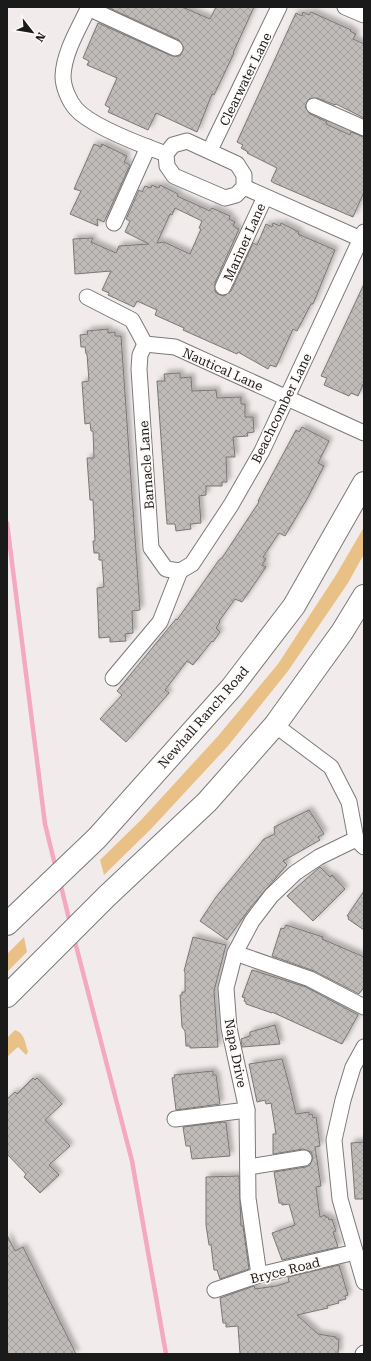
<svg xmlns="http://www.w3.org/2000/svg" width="371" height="1361" font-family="'Roboto Serif',serif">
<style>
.grass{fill:#e9c187}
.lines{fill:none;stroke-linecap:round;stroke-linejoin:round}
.stream{stroke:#f5a8c1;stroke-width:4.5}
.building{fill:url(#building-cross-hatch);stroke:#7a7775;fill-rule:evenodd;filter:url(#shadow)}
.minor-casing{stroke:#7c7978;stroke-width:17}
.primary-casing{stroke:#7c7978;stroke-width:24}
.minor{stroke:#fff;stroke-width:15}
.primary{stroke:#fff;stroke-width:22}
.labels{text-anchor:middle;stroke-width:3.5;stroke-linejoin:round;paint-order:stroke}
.street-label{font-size:13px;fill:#1b1a1a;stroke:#fefaf8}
</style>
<defs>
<pattern id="building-cross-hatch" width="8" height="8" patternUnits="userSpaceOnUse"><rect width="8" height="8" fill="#bebbb9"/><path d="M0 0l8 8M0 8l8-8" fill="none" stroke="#a3a09e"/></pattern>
<filter id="shadow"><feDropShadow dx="3.5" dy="-3.5" stdDeviation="2" flood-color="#0004"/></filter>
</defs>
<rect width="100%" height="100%" fill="#f1eceb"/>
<g class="grass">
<path d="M364,527V554L348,583L288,671L228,746L151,829L104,875L100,860L142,819L218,736L278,664L336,575Z"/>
<path d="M24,937L27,952L7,972V954Z"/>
<path d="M15,1030C25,1033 25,1043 28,1052L26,1055L18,1047L7,1057V1038Z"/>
</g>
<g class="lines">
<g class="stream">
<path d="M7,523L45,824L56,869"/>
<path d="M60,882L70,923"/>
<path d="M74,938L132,1161L166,1354"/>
</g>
</g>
<g class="building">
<path d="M107,7H182L210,19L216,7H254L233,53H234L214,95L212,94L197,132L156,113L148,130L108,112L110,108L105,105L117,78L87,65L89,61L83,58L98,23L172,56H180L184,48L179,40Z"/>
<path d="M303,12L309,15L311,12L351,30L350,31L356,34L353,39L364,44V118L336,104L335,105L317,98L309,99L305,107L310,114L327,122L326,124L350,135L351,132L364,137V192L353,217L274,183L271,181L277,168L247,153L248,152L241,148L243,145L237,142L296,13L302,16Z"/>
<path d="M94,144L101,147L102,144L127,156L124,162L130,165L104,222L97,219L98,226L70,214L81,191L74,189Z"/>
<path d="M152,185L159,188L160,185L178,194L177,196L210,211L212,208L230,216L229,219L235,222L233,226L239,229L215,283V292L220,295L224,296L231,291L253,243L257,245L266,224L272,227L273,223L280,226L281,223L299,232L298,234L335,250L313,304H311L297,331L293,329L276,367L270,365L268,369L238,352L237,354L183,330L184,328L155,315L157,310L137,301L134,307L108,295L109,293L102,290L111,271L75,274L73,239L93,238L91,242L116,253L119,246L149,244L125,232L130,221L126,219L139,190L142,192L145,186L151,188ZM175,208L202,221L199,228L201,229L190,254L164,242L157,243L170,214L172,215Z"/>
<path d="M364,284V382L358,396L351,393L349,396L324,385L327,378L321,376Z"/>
<path d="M108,329V333L115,332V336H121L140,610L132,611L133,633L125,634L126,641L110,642V637L99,638L97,588L104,587L102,560H99V553H94L93,541H95L93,500H90L87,458H94L93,431H91L90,423L85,424L82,382L89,381L87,354H86L85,347H81L80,335L88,334L87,331Z"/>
<path d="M180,373V378L191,377L192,391L216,390L217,398L241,397V404H245V417H253L254,432L247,433L248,436L233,437L235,457H226L227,482H222V486H206V495L199,496L201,523L190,524L191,529L176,531L175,524H167L157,381H165L164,374Z"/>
<path d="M302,427L329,441L318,463L324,466L307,499L285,536L279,533L263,557L266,559L262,565L266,567L242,602L235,599L219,621L220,622L216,628L220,632L213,642L212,641L193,665L187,661L165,690L169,693L126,742L100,719L122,695L117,691L176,619L177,620L219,560L222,558L259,502L258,501L296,430L299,432Z"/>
<path d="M309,810L324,834L318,837L320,840L283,861L287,865L250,908L227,940L200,921L216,897L264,839L275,834L274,827Z"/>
<path d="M320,867L330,877L332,875L345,889L313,921L287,896Z"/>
<path d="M364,891V930L348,919L349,917L347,916Z"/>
<path d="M286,925L323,937L322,939L364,957V987L359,994L314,971L272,956L281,928L284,929Z"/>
<path d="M193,937L226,945L214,991L218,1047L190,1048V1046H186L185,1031L182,1027L180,995H182V992H185V972L184,971Z"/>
<path d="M252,970L306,987L358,1015L342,1044L272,1012V1013L246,1004V1002L244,1001L245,998L242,997Z"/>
<path d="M275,1025L280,1044L242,1047L241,1039L250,1036V1032Z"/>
<path d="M282,1059L290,1088L296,1114L309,1112V1115L312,1114L313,1118L316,1117L320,1146L315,1147L321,1186L316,1187L320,1217L325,1215V1217H328L329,1220L332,1219L336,1231L333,1232L338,1247L282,1260L272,1233L295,1225L289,1204L282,1205V1203H279L274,1172L306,1167L310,1165L313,1157L311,1152L303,1149L273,1154V1134H276L271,1103L266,1104L265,1100L257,1102L249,1064Z"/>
<path d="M213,1071V1075H216L220,1104L176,1110L172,1078L175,1077L174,1075Z"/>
<path d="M33,1078L35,1080L37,1078L62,1104L45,1120L70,1146L49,1165L59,1175L40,1193L24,1177L26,1174L7,1154V1099L15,1092L17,1094Z"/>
<path d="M223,1122L226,1123L230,1156L192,1159L190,1146H186L183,1127Z"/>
<path d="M364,1142V1199H355L351,1143Z"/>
<path d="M239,1176L241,1226H243L249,1269L220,1279L217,1270H214L211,1245H209L206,1225V1177Z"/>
<path d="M7,1235L15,1251L23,1247L76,1354H7Z"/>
<path d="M339,1265L348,1295L345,1296L346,1299L338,1301L339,1303L327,1306L328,1308L297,1315L318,1334L336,1337V1339H339L338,1354H240L238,1326L226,1327V1323H223L220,1298L254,1286L255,1289L276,1286L289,1282L288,1277Z"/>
</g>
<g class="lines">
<defs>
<g id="minor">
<path d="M89,7C79,28 64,52 63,76C63,87 69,101 76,109C91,126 144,146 166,154"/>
<path d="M345,7L364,15"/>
<path d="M88,8L175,48"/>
<path d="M314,106L364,128"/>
<path d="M187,141L237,164L244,175V187L236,195L225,198L174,176L167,166L166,154L173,145Z"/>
<path d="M210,150L279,7"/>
<path d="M244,187L361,239"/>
<path d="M114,223L148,147"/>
<path d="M223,287L265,197"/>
<path d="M87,297L132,320L145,344"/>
<path d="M145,344L140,355L139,369L151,548L166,569L180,571"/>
<path d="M145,344L175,347L364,433"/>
<path d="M180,571L192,564L231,505L262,451L364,232"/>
<path d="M113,678L160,622L180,571"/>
<path d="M275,725L331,767L349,802L356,839L364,847"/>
<path d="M235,953L310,979L364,1007"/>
<path d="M364,1047L353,1067L343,1100L334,1140L340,1199L364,1282"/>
<path d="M175,1119L247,1110"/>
<path d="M248,1167L304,1158"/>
<path d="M259,1275L248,1198L247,1110L229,1028L226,988L235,953L252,921L271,896L295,873L319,857L356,839"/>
<path d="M215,1290L259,1275L355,1252"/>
<path d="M363,1354L364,1353"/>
</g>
<g id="primary">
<path d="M7,924L97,838L232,687L294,606L364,483"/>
<path d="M7,996L107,896L207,802L275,725L342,632L364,596"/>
</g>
</defs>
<use href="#minor" class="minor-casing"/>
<use href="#primary" class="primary-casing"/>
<use href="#minor" class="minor"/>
<use href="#primary" class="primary"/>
</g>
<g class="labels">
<g class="street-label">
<text transform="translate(245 79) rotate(-64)" y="5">Clearwater Lane</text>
<text transform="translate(244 242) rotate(-66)" y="5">Mariner Lane</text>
<text transform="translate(223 369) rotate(24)" y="5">Nautical Lane</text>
<text transform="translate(281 408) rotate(-64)" y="5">Beachcomber Lane</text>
<text transform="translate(146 465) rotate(-94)" y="5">Barnacle Lane</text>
<text transform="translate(203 717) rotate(-49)" y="5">Newhall Ranch Road</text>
<text transform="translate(236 1053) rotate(79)" y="5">Napa Drive</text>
<text transform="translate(285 1270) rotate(-14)" y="5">Bryce Road</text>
</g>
</g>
<rect width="371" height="1361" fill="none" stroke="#1b1a1a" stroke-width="16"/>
<g transform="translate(32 32) rotate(121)" stroke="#fefaf8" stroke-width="3" paint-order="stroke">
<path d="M0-3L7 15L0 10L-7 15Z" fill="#1b1a1a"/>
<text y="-6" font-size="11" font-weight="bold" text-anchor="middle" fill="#1b1a1a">N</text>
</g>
</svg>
